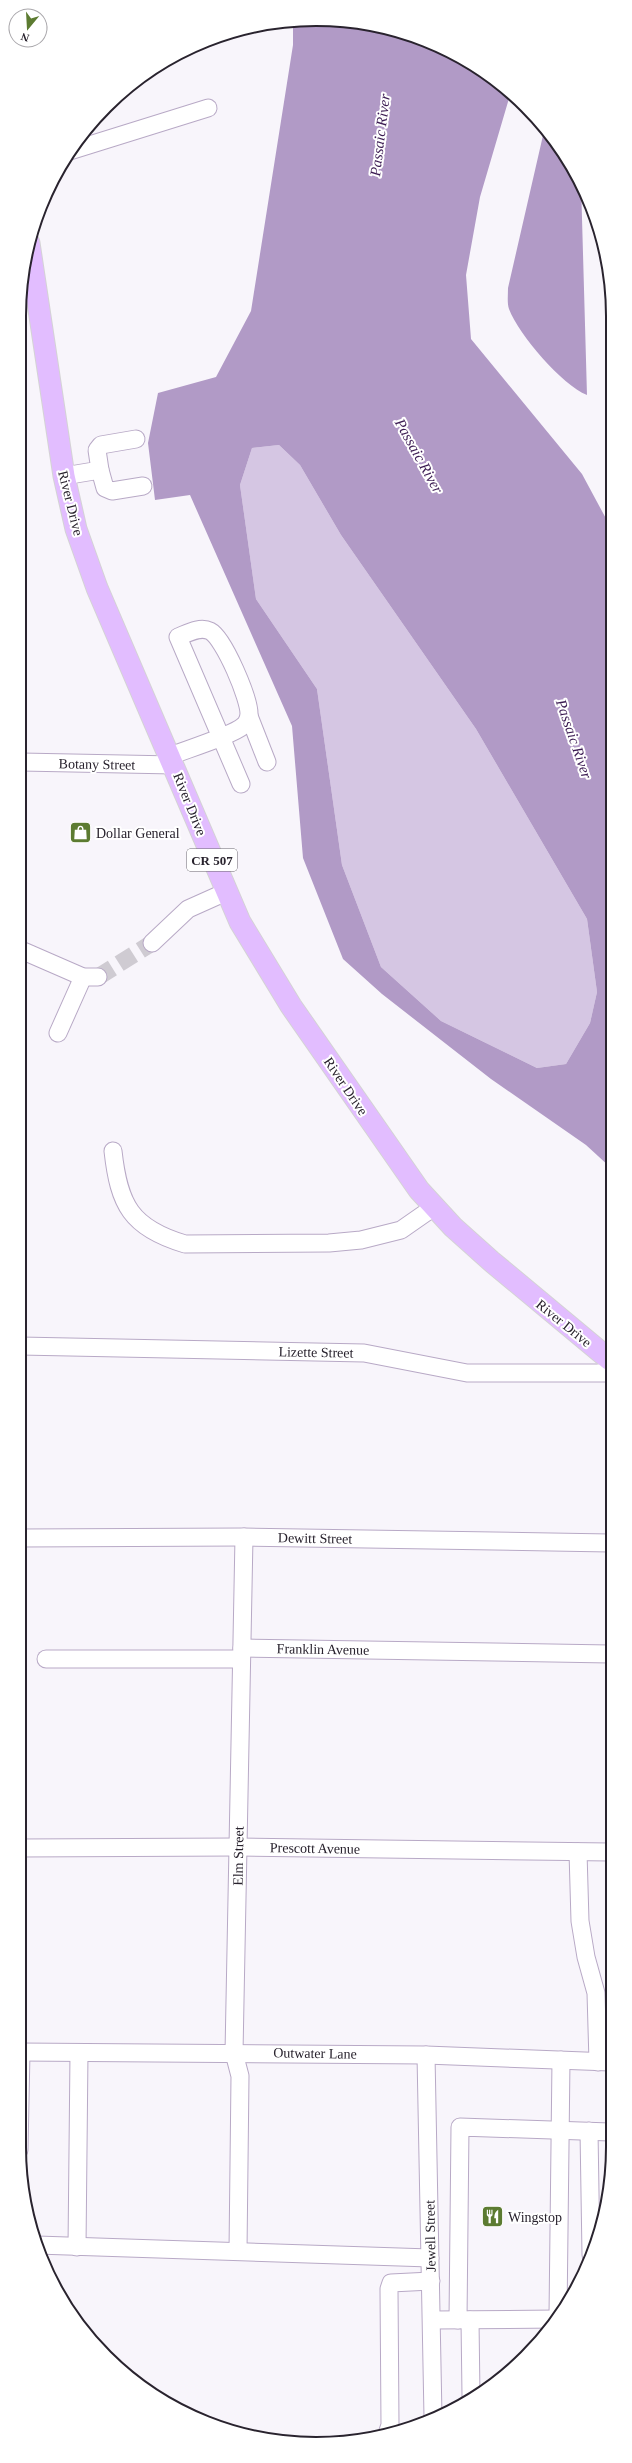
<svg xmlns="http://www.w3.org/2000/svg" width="632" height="2463" font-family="'Times New Roman',serif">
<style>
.green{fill:#d5c6e3}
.water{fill:#b19ac6;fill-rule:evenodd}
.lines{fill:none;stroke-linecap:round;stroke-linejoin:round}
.minor-tunnel{stroke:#cfcbd2;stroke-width:17;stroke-dasharray:17 8;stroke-linecap:butt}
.minor-casing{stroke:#b8a9c6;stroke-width:19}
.major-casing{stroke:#d4d3d5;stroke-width:23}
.minor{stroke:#fff;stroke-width:17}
.major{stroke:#e2bdff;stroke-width:21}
.labels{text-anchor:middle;stroke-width:4;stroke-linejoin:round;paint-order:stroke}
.shield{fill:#fff;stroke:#69656d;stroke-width:1}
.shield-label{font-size:13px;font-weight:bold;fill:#29232e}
.street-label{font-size:14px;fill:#29232e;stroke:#fff}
.poi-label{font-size:14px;fill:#29232e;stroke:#fff;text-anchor:start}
.water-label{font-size:15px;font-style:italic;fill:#3b1b52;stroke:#fff}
.rim{fill:none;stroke:#29232e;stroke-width:2}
</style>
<rect width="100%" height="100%" fill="#f8f5fb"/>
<path class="green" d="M279,445L300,465L341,535L476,729L587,919L597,992L590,1023L566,1064L537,1068L441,1021L381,967L342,865L317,689L256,599L240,485L252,448Z"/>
<g class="water">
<path d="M293,20L355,22L448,50L510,95L480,197L466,275L471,339L582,474L610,526V1167L586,1145L491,1079L382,994L343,959L303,858L292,726L190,495L155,500L148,443L158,393L216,377L251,311L293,45ZM279,445L300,465L341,535L476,729L587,919L597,992L590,1023L566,1064L537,1068L441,1021L381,967L342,865L317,689L256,599L240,485L252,448Z"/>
<path d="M544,131L581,183L587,395C562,385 519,335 509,309C507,303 508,295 508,288Z"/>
</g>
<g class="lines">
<path class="minor-tunnel" d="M98,977L152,943"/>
<defs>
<g id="minor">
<path d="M70,151L208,108"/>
<path d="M100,470L105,488L112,491L143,486"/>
<path d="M64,476L100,470L97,450L101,445L136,439"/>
<path d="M249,716L267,762"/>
<path d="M170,756C185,750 233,735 243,726C246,724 249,718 249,715C250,700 224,638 210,631C200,626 188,633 178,637L241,784"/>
<path d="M21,762L174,765"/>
<path d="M152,943L188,909L226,892"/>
<path d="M21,950L83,977H98"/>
<path d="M58,1033L83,977"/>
<path d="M113,1151C119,1205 131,1228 185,1244L329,1243L361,1240L401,1230L434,1207"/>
<path d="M20,1346L364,1353L467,1373H610"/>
<path d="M20,1538L244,1537L610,1543"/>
<path d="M242,1648L610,1654"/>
<path d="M46,1659H241"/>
<path d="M19,1848L238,1847L610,1852"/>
<path d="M578,1852L580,1921L586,1957L596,1993L598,2062"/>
<path d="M19,2052L426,2055L610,2062"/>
<path d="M426,2055L433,2417"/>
<path d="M589,2131L591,2255"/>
<path d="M19,2150L21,2052"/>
<path d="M37,2245L430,2258"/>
<path d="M77,2247L79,2053"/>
<path d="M238,2251L240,2076L234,2053L244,1537"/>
<path d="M558,2316L561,2060"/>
<path d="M432,2320L557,2319"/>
<path d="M458,2320L460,2127L610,2132"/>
<path d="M470,2320L471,2396"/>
<path d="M387,2434L390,2425L389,2289L391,2283L431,2281"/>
</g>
<path id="major" d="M29,243L64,476L76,529L97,588L240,922L291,1006L419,1190L453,1227L491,1261L610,1360"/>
</defs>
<use href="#minor" class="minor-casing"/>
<use href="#major" class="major-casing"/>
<use href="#minor" class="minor"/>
<use href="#major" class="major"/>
</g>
<defs>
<symbol id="shop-square" viewBox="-11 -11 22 22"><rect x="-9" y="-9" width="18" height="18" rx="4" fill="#5c7b31" stroke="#fff"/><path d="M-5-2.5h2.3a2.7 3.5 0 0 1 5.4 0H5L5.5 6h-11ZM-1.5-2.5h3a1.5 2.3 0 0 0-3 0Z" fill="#fff"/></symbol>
<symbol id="restaurant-square" viewBox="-11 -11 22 22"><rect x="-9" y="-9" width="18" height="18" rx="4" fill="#5c7b31" stroke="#fff"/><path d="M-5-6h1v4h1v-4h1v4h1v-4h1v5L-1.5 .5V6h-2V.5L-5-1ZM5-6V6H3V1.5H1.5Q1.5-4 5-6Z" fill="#fff"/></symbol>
</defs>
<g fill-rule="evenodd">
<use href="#shop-square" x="68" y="820" width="25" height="25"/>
<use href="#restaurant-square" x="480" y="2204" width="25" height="25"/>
</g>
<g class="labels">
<rect class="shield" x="187" y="849" width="50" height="22" rx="3"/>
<g class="shield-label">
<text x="212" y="865">CR 507</text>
</g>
<g class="street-label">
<text transform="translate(71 503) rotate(76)" y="5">River Drive</text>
<text transform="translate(97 764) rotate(1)" y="5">Botany Street</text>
<text transform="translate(190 804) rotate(68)" y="5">River Drive</text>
<text transform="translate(346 1086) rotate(56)" y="5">River Drive</text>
<text transform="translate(564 1323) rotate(39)" y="5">River Drive</text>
<text transform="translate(316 1352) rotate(1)" y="5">Lizette Street</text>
<text transform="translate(315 1538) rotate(1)" y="5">Dewitt Street</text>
<text transform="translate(323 1649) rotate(1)" y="5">Franklin Avenue</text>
<text transform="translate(315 1848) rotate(1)" y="5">Prescott Avenue</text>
<text transform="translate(238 1856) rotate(-89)" y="5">Elm Street</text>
<text transform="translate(315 2053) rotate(1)" y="5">Outwater Lane</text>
<text transform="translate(430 2236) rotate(-91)" y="5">Jewell Street</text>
</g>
<g class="poi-label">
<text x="96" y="838">Dollar General</text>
<text x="508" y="2222">Wingstop</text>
</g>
<g class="water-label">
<text transform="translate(380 135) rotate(-83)" y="5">Passaic River</text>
<text transform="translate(419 456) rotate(61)" y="5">Passaic River</text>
<text transform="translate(574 739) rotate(71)" y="5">Passaic River</text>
</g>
</g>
<path d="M0 0H632V2463H0ZM316 26H316A290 290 0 0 1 606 316V2147A290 290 0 0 1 316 2437H316A290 290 0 0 1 26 2147V316A290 290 0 0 1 316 26Z" fill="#fff" fill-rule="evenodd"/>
<path class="rim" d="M316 26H316A290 290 0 0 1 606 316V2147A290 290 0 0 1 316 2437H316A290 290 0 0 1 26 2147V316A290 290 0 0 1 316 26Z"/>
<g transform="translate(28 28) rotate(198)"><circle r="19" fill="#ffffff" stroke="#a9a7ab"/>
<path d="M0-3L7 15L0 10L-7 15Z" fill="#5c7b31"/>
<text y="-6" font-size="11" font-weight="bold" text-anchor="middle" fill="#29232e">N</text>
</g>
</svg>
